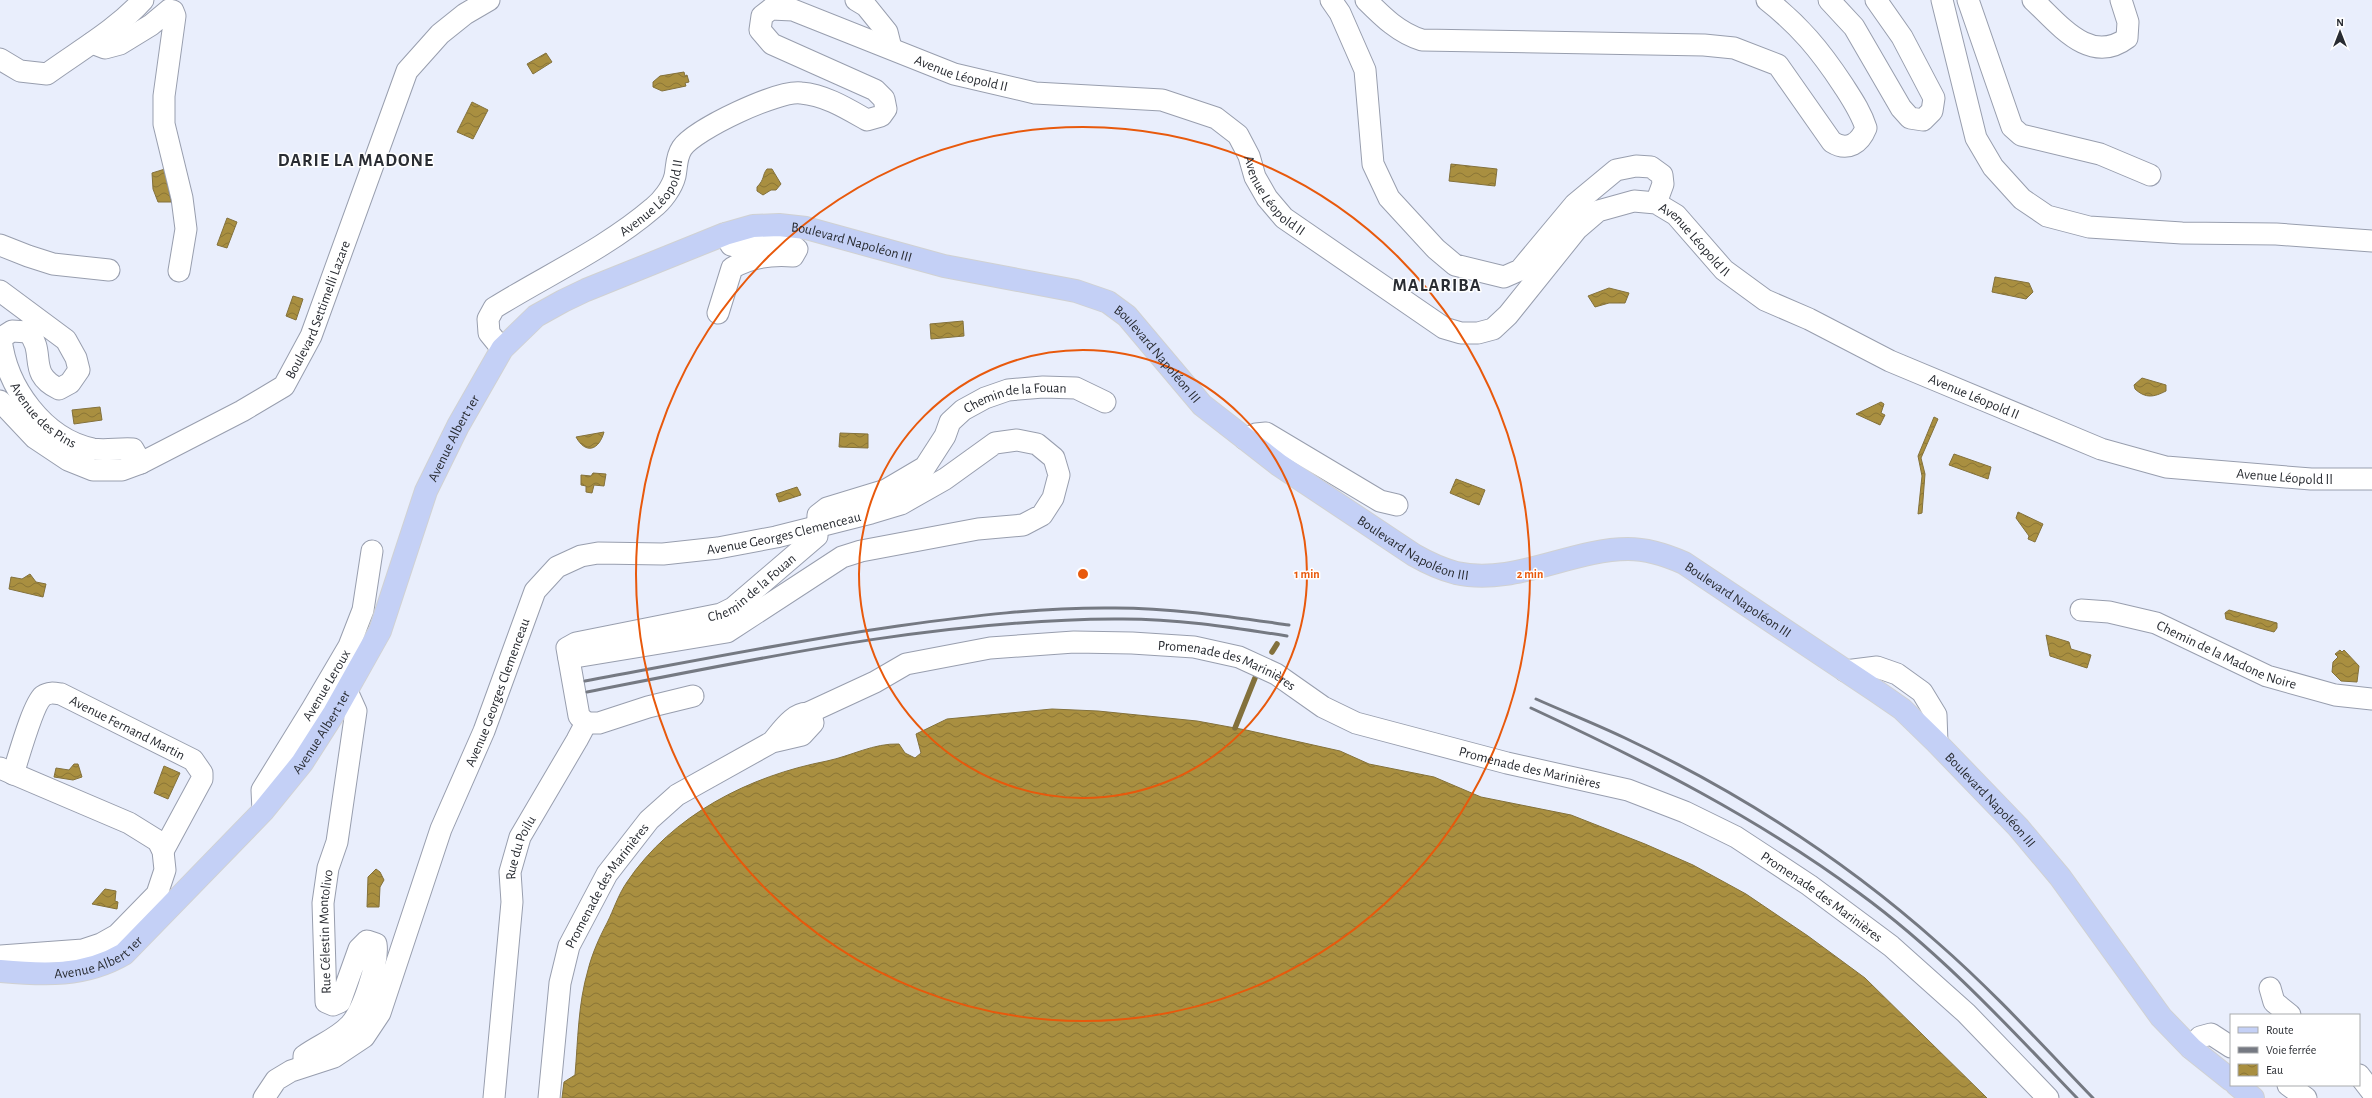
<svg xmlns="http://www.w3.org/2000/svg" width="2372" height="1098" font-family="'Alegreya Sans',sans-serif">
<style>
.water{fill:url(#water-waves);stroke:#83713c}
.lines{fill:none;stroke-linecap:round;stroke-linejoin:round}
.stream{stroke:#83713c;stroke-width:5.5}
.minor-casing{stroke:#989eae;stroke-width:23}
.major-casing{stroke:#d0d1d2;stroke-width:24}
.minor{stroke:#fff;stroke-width:21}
.major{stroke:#c4d0f6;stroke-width:22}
.rail{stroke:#757982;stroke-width:3}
.ring{fill:none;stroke:#e8590c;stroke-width:2}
.labels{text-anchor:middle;stroke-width:3;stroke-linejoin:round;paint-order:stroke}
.street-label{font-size:14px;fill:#292c32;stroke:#fff}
.district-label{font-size:18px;font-weight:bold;letter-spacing:1px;fill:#292c32;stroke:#fff}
.centre{fill:#e8590c;stroke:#fff;stroke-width:2}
.ring-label{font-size:12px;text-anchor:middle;font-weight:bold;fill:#e8590c;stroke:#fff;stroke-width:3;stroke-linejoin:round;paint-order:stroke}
</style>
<defs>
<pattern id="water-waves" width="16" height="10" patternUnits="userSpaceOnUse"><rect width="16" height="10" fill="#a98f40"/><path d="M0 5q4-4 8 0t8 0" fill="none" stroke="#8a7536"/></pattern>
</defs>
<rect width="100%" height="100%" fill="#e9eefc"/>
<g class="water">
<path d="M546,53L552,62L533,74L527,64Z"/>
<path d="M684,72L685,76L687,75L689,82L685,83L686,86L662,91L653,87V82L660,76Z"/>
<path d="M472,102L488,110L473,139L457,132Z"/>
<path d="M1451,164L1497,169L1495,186L1449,181Z"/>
<path d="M165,169L171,202H158L153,189L152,173Z"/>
<path d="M767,169H772L781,184L776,190H771L763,195L757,191V187C765,179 762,175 767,169Z"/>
<path d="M227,218L237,222L227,248L217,245Z"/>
<path d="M1995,277L2029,283L2033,292L2026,299L1992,292Z"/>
<path d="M1609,288L1629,293L1625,303H1609L1595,307L1588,296Z"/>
<path d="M293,296L303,299L296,320L286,316Z"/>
<path d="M963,321L964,336L931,339L930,324Z"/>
<path d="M2142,378L2166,385V391C2154,397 2146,399 2135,389L2134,385Z"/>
<path d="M1881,402L1884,404L1881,413L1885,415L1880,425L1856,414Z"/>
<path d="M100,407L102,420L74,424L72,410Z"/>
<path d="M1934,417L1938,419L1921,458L1925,474L1922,513L1918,514L1922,476L1918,456Z"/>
<path d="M604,432C599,450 586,455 576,437Z"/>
<path d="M840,433L868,434V448L839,447Z"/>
<path d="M1954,454L1991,467L1988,479L1949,465Z"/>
<path d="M593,473L606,474L604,486L594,485L592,493L586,492V486L581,485V475L591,476Z"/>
<path d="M1456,479L1485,490L1479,505L1450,493Z"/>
<path d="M797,487L801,495L779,502L776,494Z"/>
<path d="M2018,512L2043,524L2035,542L2028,539L2029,536L2016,518Z"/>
<path d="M30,574L36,582L46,584L43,597L9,589L11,577L22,579Z"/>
<path d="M2229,610L2277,623V628L2274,632L2226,619L2225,613Z"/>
<path d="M2046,635L2069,642L2071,649L2091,655L2087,668L2050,656Z"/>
<path d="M2340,650L2342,652L2344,650L2359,666L2357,682L2341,681L2332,672L2333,662L2338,657L2335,654Z"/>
<path d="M1052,709L1098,711L1197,721L1246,730L1340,751L1369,764L1434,777L1481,797L1571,815L1645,844L1693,865L1746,894L1808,936L1865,978L1987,1098H562L564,1082L575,1075C578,1040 578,1004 588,970C592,954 599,938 607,923C614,909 618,895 627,882C672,815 749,776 827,761C851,756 874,743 899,744L905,753L915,758L921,753L916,734L947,719Z"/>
<path d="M74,764H78L82,777L73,780L54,777L56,768L69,770Z"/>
<path d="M164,766L180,773L168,799L154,793Z"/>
<path d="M376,869L380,872L384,880L380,887L379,907H367L368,877Z"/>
<path d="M105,889L116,891L115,901L118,902L117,909L92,904Z"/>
</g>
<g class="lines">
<g class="stream">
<path d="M1272,652L1277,644"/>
<path d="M1235,728L1255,678"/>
</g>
<defs>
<g id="minor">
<path d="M856,0L866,6L887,32L891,48"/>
<path d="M1331,0L1340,13L1365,70L1373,164L1389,198L1436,249L1455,265L1504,277L1520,270L1575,204L1616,170L1636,166L1651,167L1662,175L1663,184L1656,203"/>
<path d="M1366,0C1383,17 1399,33 1422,40L1704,45L1734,48L1778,65L1832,142C1848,152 1860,143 1866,128C1861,112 1852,99 1843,85C1820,50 1799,25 1767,0"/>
<path d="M1829,0L1854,27L1901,108L1910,118L1923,120L1932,111L1934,98L1902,37L1876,0"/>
<path d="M1942,0L1976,138L1993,167L2022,199L2047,216L2089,227L2182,233L2276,234L2372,241"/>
<path d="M1968,0L2012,127L2021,135L2100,154L2150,175"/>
<path d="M2033,0C2059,24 2090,66 2127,38L2128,22L2121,0"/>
<path d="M92,43L105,48L120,44L151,25L169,10L173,11L175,16L164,96V124L182,198L186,229L179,271"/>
<path d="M0,59L20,71L47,74C80,50 116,30 143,0"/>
<path d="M0,245L28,256L53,264L109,270"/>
<path id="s1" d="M0,291L66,340L76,358L79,370L70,383L59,389C26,373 47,353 28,332L12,331L1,338C6,387 44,439 93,449C105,451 120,448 133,449L141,463"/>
<path d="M718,313L732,268C751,257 770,254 793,256L797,249L790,244L739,247L731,245L725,234"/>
<path id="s2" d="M502,349L489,333L488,319L494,308C547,275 605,249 653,208C662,201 672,188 675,176C677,166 676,157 682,148C695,129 778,90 801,93C825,95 846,108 867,120L881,116L886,109L884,99L875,90L772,44L760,30L762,16L771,9L793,10L954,74L1035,93L1162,100L1216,118L1238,135L1249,156L1255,177L1267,198L1284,218L1444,328L1461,333H1478L1493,329L1508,315L1577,229L1598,211L1634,201L1656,203L1676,215L1724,270L1765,300L1809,319L1890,361L2101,449L2166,467L2311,479H2372"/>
<path id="s3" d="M0,401L35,438L68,460L93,470H122L141,463L242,411L284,386L311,336L407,71L440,34L465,14L489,0"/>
<path d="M1245,439L1256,434L1266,433L1380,501L1397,505"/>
<path id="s4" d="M2081,610L2109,612L2156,623L2267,676L2335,695L2372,699"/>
<path d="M1845,671L1877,667L1897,674L1922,692L1936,715L1937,743"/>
<path id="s5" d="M808,713L875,682L906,664L990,648L1074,642L1132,643L1194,647L1239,657L1276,674L1323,707L1356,723L1507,763L1628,790L1685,812L1736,837L1809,885L1891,946L1966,1013L2048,1098"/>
<path id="s6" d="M586,723L579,716L567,648L576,643L721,614L733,608L817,536L818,515L827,508L886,490L925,467L945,436L950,422L963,410L985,398L1008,390L1043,387L1076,388L1105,402"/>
<path d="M586,723H599L648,707L693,696"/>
<path d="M0,768L129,823L158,841L163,851L165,870L157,894L117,935L101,944L83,950L0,956"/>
<path id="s7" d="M13,774C18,759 33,704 43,696C49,692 54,693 61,694L193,760L202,773V779L163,851"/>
<path id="s8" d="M263,811L262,790L312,709L349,646L363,610L372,551"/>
<path d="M2270,988L2274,1002L2290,1015"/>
<path d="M2191,1048L2200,1037L2211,1034L2231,1047"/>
<path id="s9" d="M304,1065V1056C319,1045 337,1039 350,1025C363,1011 379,962 376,944L367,941L359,949L340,1002L333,1005L326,1002L323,903L328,868L337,842L356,711L347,691"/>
<path d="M2359,1075L2372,1092"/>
<path d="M2288,1085L2306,1098"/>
<path id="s10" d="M264,1098L276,1080L291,1071L334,1057L364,1037L380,1013L441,829L484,731L535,591L557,567L581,556L598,553L663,554L718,548L776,537L871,513L901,504L945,479L995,443L1017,440L1037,444L1054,458L1059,475L1053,498L1042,515L1023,525L978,529L861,551L842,557L727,632L569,658"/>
<path id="s11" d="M494,1098L512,902L510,872L520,837L577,740L586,723"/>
<path id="s12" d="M549,1098L560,983L569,946L607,874L649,820L677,795L772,742L802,735L813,723L811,714C795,709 780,733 772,742"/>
</g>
<g id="major">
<path id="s13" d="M0,971C44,975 85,977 124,954L263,811L302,763L334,713L380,631L426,491L458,426L502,349L536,316L563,301L586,290L725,234L753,226L779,225L806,228L944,266L1076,291L1108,302L1127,316L1202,405L1279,465L1414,555C1428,563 1441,569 1456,573C1514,586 1571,549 1628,549C1648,549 1666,555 1684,563L1876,691L1902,709L1937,743L2018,827L2060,877L2161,1017L2191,1048L2231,1080"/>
<path d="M2237,1085L2253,1098"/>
</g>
</defs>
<use href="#minor" class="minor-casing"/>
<use href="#major" class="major-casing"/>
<use href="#minor" class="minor"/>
<use href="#major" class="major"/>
<g class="rail">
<path d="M585,681C689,662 793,641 898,626C970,616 1043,607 1115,608C1174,608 1232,617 1289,625"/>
<path d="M587,692C760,658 937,620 1114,619C1173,618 1230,627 1287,636"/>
<path d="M1536,699C1565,712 1596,724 1625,738C1737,791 1845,860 1938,943C1993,991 2042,1045 2093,1098"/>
<path d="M1531,708C1645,761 1758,818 1859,893C1940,952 2008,1026 2077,1098"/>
</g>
</g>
<g class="ring">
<circle cx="1083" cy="574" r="224"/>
<circle cx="1083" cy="574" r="447"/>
</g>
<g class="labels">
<g class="street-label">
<text dy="5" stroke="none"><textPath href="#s2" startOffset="914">Avenue Léopold II</textPath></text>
<text dy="5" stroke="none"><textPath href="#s2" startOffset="1274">Avenue Léopold II</textPath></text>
<text dy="5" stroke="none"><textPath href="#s2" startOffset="243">Avenue Léopold II</textPath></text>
<text dy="5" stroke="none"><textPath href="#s2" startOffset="1814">Avenue Léopold II</textPath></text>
<text dy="5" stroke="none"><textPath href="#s13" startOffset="1234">Boulevard Napoléon III</textPath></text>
<text dy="5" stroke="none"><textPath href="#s3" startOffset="413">Boulevard Settimelli Lazare</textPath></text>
<text dy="5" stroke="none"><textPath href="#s13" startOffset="1570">Boulevard Napoléon III</textPath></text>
<text dy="5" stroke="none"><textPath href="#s2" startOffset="2138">Avenue Léopold II</textPath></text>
<text dy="5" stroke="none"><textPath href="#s6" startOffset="625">Chemin de la Fouan</textPath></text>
<text dy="5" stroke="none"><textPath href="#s1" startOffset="332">Avenue des Pins</textPath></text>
<text dy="5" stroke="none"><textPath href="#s13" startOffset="749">Avenue Albert 1er</textPath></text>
<text dy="5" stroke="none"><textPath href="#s2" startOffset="2462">Avenue Léopold II</textPath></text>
<text dy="5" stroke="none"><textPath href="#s10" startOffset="863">Avenue Georges Clemenceau</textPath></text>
<text dy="5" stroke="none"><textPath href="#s13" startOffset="1894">Boulevard Napoléon III</textPath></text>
<text dy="5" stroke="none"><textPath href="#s6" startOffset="277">Chemin de la Fouan</textPath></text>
<text dy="5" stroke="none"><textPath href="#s13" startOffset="2242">Boulevard Napoléon III</textPath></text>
<text dy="5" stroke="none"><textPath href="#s4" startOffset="154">Chemin de la Madone Noire</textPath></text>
<text dy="5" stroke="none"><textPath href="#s5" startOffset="436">Promenade des Marinières</textPath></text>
<text dy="5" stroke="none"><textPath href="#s8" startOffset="144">Avenue Leroux</textPath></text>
<text dy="5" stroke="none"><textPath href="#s10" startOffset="491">Avenue Georges Clemenceau</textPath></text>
<text dy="5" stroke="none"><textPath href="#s7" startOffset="177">Avenue Fernand Martin</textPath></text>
<text dy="5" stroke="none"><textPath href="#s13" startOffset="425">Avenue Albert 1er</textPath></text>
<text dy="5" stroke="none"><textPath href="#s5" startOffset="760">Promenade des Marinières</textPath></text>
<text dy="5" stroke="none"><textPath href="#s13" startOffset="2566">Boulevard Napoléon III</textPath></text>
<text dy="5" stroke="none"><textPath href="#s11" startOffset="253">Rue du Poilu</textPath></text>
<text dy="5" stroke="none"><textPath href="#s12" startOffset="225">Promenade des Marinières</textPath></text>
<text dy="5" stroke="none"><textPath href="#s5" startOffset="1083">Promenade des Marinières</textPath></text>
<text dy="5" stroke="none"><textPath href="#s9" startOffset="314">Rue Célestin Montolivo</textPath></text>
<text dy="5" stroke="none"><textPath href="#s13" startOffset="102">Avenue Albert 1er</textPath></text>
</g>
<g class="district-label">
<text x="356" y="166">DARIE LA MADONE</text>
<text x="1437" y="291">MALARIBA</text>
</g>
</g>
<circle cx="1083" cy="574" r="6" class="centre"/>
<g class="ring-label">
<text x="1307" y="578">1 min</text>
<text x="1530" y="578">2 min</text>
</g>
<rect x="2230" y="1014" width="130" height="72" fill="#ffffff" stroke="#a9abad"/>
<rect x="2238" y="1027" width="20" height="6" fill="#c4d0f6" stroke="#a9abad"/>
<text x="2266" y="1034" font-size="12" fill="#292c32">Route</text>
<rect x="2238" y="1047" width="20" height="6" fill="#757982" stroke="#a9abad"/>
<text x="2266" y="1054" font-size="12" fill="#292c32">Voie ferrée</text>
<rect x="2238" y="1064" width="20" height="12" fill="url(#water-waves)" stroke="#a9abad"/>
<text x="2266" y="1074" font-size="12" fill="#292c32">Eau</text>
<g transform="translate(2340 32)" stroke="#ffffff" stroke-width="3" paint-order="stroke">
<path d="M0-3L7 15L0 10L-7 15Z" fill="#292c32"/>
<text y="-6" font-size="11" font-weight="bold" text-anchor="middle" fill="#292c32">N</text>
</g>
</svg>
